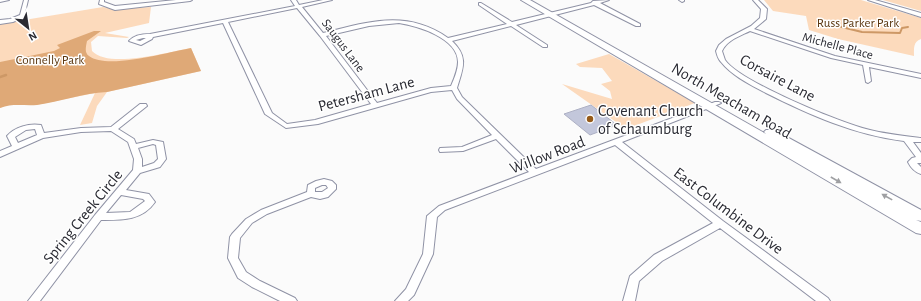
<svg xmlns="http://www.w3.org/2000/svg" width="921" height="301" font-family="'Alegreya Sans',sans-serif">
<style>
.green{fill:#fcdabc}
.forest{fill:#dfa977}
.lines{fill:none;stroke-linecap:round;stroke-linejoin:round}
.stream-far1{stroke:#cd9866;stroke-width:2}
.stream{stroke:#cd9866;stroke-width:2.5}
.building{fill:#c3c7db;stroke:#adb0c4}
.street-casing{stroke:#8f92a5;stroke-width:2}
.secondary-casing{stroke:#8f92a5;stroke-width:2}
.street{fill:#fff;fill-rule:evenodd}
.secondary{fill:#fff;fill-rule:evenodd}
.oneway{fill:#9fa0a3}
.poi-dot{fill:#965b1a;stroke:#fff;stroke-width:1.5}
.labels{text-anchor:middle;stroke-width:3;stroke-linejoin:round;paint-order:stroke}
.far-park-label{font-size:13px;fill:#5a360f;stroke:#fff}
.far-street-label{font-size:13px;fill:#2a2b33;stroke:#fff}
.street-label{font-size:16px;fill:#2a2b33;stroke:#fff}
.poi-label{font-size:16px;fill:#2a2b33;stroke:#fff;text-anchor:start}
</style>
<rect width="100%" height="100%" fill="#fbfbfb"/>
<g class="green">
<path d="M764,0H861L921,18V39C913,42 914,48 914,56L838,39L809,30L806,16L773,11Z"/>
<path d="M883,0H921V11Z"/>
<path d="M103,7L112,9L151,7L149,23L105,33L129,37L127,38L98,36L91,42L92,51C109,69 168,52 191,48L201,71L107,92L97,106L92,123L80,125L95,93L36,105L10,104L0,108V24Z"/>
<path d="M609,54L695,103L626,129L562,84L612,99L610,91L601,84L612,81L602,68L580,67L576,64Z"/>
</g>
<path class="forest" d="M94,31H101L87,41C86,46 84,53 89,56C107,70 169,52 191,48L201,71L107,92C83,93 60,102 37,105C23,106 13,103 0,108V62L54,51L60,48L57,45Z"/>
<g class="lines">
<path class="stream-far1" d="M817,21L862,32L900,33L902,28L908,27"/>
<path class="stream" d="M0,77L6,75"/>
</g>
<path class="building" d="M591,105L617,125L590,135L564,114Z"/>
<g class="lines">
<defs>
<g id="street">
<path d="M0,0H9L0,2Z"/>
<path d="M24,0H28L24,17L13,22L0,24V20L10,19L20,15Z"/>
<path d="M100,0H104V2L115,6L176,0H192L190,1L115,10L99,4Z"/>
<path d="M291,0H296L299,5L323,0H332L302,7L323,33C369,22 406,9 448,38L507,24L479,5V3H481L512,22L591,3L593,1L609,0L600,3L640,24V26H636L594,5L516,25L547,45V47H543L511,26L452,41C469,57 463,68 457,88L462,97L536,169L715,102H719L721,103L719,104L622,142L723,221L828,298L830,301H816L720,228L662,261L639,281L635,301H623L630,276L654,255L713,223L615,145L445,210L437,217L433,254L414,295L408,301H395L406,289L423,254L427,216L439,206L529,172L496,139L463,151L440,152L439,150L440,148L462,147L492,135L457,99L452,90L431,92L318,124L286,128L265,114L223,23L153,37L152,39L141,45L129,41C134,35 142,34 150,34L295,6ZM297,8L320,36L371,104L315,120L287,124L272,113L228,22ZM399,23C418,26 458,38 458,62C458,70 454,79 451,86L431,88L377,103L326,36L369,26ZM143,38H146L140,41L136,40Z"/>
<path d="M679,0H684V1L682,2Z"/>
<path d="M753,0H758L767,9L766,19L754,29L835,56L921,74V78L869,67L871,81L868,83L866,82L863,65L831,58L750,31C740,36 727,40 722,51C723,54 724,57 725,60C739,81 842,124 870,130C886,134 904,136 921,138V142H913L921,153V163H917L921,167V174C915,172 911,168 908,162L912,158L916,157L904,141C855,135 810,115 766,93C751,85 732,76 721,62C718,59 717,55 716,51L719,45L726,39L751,26L760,18L761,9Z"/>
<path d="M868,0H875L921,13V17Z"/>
<path d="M140,104H146L147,106L118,129L134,139L136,144L153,140L163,142L166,159L160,167L140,173L126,190L149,194L155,202C142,221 121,220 101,220L40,301H28L95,215L133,170L134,159L128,142L111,131L81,132L43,138L0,157V151L12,146L7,136C15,127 29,123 41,125L44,133L81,128L111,127ZM35,129L37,135L18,143L15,137L26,130ZM153,144L156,145L158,159L154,163L142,167V159L138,148ZM121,195L143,199L145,201L130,212L106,213Z"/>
<path d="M324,179L332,181L336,185V189L328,197L320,199L311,197L267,214L252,223L240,238L238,258L246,272L260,281L295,298L297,301H280L252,287L238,278L228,258L230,237L232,234L246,219L261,210L307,192L308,185L316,181ZM322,185H326L328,188L322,192H315V188Z"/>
</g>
<path id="secondary" d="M521,0H530L766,134L764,132L766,130H774L921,210V221L916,220L921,222V234L916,233Z"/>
</defs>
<use href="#street" class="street-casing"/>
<use href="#secondary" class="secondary-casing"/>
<use href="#street" class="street"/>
<use href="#secondary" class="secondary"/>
</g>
<defs><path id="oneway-solid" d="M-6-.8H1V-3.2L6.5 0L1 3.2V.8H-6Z"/></defs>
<g class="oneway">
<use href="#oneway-solid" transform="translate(836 180) rotate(30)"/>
<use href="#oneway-solid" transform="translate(887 197) rotate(-151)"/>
</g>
<circle class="poi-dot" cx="590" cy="119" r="4"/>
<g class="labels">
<g class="far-park-label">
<text x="858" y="27">Russ Parker Park</text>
<text x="50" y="64">Connelly Park</text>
</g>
<g class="far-street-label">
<text transform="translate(344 45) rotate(53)" y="5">Saugus Lane</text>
<text transform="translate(838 45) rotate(15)" y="5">Michelle Place</text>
</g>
<g class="street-label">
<text transform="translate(778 77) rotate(28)" y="6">Corsaire Lane</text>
<text transform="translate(366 93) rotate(-15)" y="6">Petersham Lane</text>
<text transform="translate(732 100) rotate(30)" y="6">North Meacham Road</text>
<text transform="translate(547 154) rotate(-21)" y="6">Willow Road</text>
<text transform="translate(729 210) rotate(37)" y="6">East Columbine Drive</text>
<text transform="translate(82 216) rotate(-51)" y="6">Spring Creek Circle</text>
</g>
<g class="poi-label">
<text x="598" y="116">Covenant Church<tspan x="598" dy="18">of Schaumburg</tspan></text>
</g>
</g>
<g transform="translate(28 28) rotate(150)" stroke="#ffffff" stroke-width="3" paint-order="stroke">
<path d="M0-3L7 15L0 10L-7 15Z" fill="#2a2b33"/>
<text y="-6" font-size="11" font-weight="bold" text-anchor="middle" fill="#2a2b33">N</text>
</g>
</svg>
